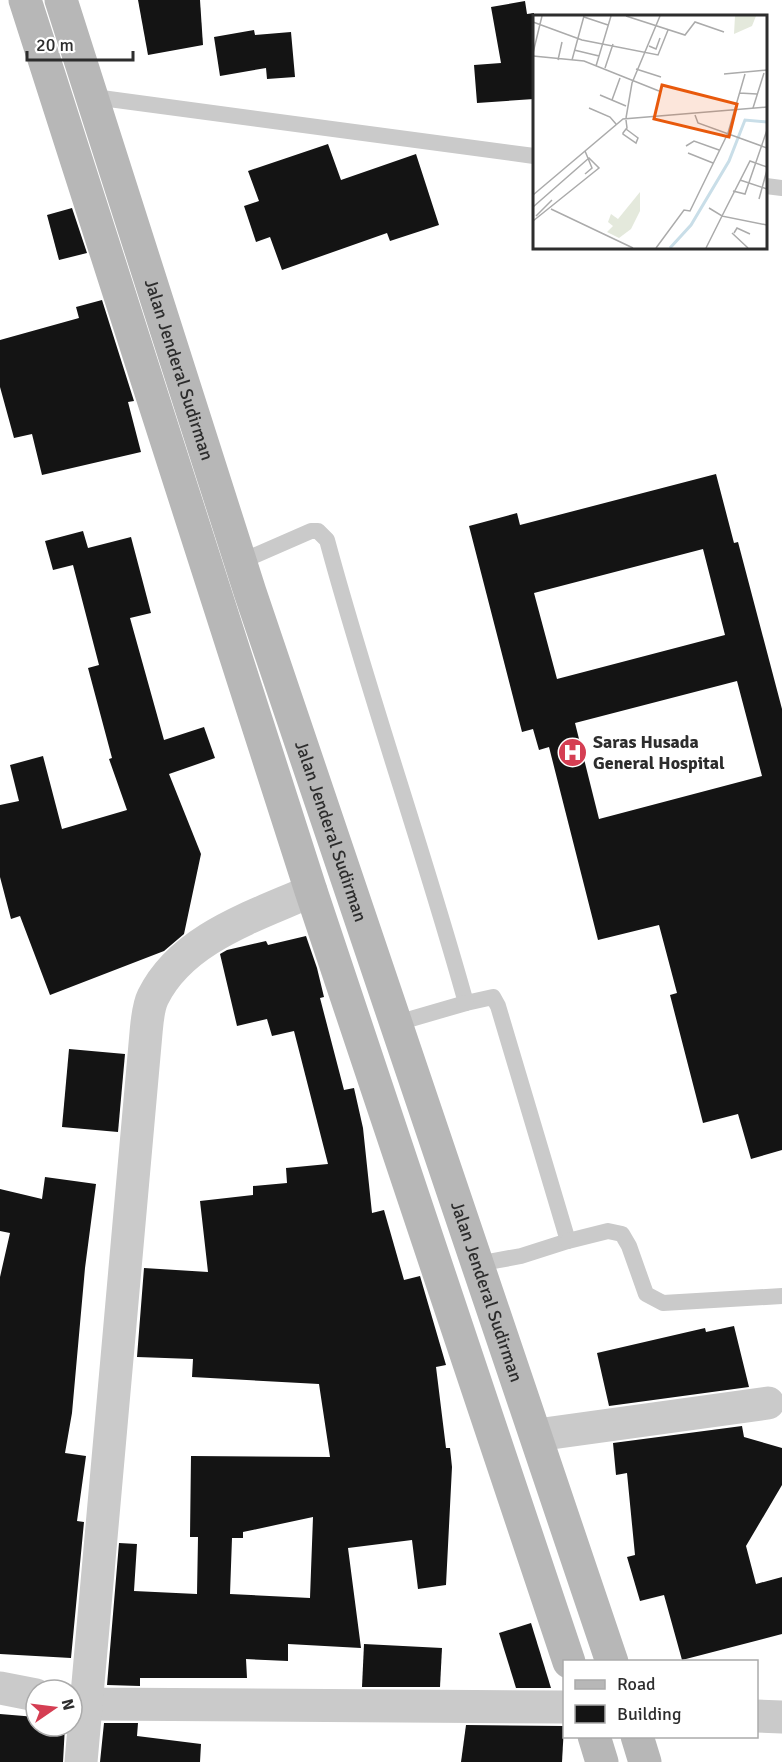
<svg xmlns="http://www.w3.org/2000/svg" width="782" height="1762" font-family="Signika,sans-serif">
<style>
.building{fill:#141414;fill-rule:evenodd}
.lines{fill:none;stroke-linecap:round;stroke-linejoin:round}
.service{stroke:#cacaca;stroke-width:16}
.minor{stroke:#cacaca;stroke-width:33}
.secondary{stroke:#b7b7b7;stroke-width:33}
.labels{text-anchor:middle;stroke-width:6;stroke-linejoin:round;paint-order:stroke}
.street-label{font-size:18px;fill:#2d2d2d;stroke:#fff}
.poi-label{font-size:18px;font-weight:bold;fill:#2d2d2d;stroke:#fff;text-anchor:start}
.inset-river{fill:none;stroke:#c9dee8;stroke-width:3}
.inset-road{fill:none;stroke:#ababab;stroke-width:1.5}
.view{fill:#e8590c;fill-opacity:0.15;stroke:#e8590c;stroke-width:3}
.inset-edge{fill:none;stroke:#2d2d2d;stroke-width:3}
</style>
<rect width="100%" height="100%" fill="#fff"/>
<g class="building">
<path d="M138,0H200L203,45L148,55Z"/>
<path d="M525,1L527,14L534,13V99L477,103L474,65L501,63L491,7Z"/>
<path d="M254,30L255,35L291,32L295,77L267,79L266,68L220,76L214,37Z"/>
<path d="M328,144L341,180L416,154L439,225L390,241L387,233L282,270L270,237L256,242L244,206L259,201L248,171Z"/>
<path d="M72,208L87,253L59,260L47,215Z"/>
<path d="M102,300L134,401L128,402L141,452L42,475L32,434L14,438L0,387V340L79,318L76,307Z"/>
<path d="M716,474L734,543L738,542L782,709V1150L751,1159L738,1114L703,1123L670,995L677,993L659,925L598,940L549,747L539,750L533,729L522,732L469,526L517,513L520,525ZM703,549L725,635L557,679L534,593ZM737,681L762,776L599,819L575,723Z"/>
<path d="M83,531L88,548L131,537L151,613L130,618L164,740L204,727L215,758L169,774L201,854L184,934L164,951L50,995L20,916L11,919L0,877V805L19,801L10,765L43,756L62,829L127,810L109,759L112,758L88,668L99,665L73,565L53,570L45,541Z"/>
<path d="M306,936L317,968L324,997L320,998L344,1090L354,1088L363,1128L372,1213L384,1210L404,1280L420,1276L446,1365L436,1367L446,1448H450L452,1467L446,1585L418,1589L412,1540L348,1548L361,1648L288,1644V1661L246,1659L247,1678H140V1686L107,1685L119,1543L137,1544L134,1591L197,1594L198,1537H190L191,1456L330,1457L319,1384L192,1377L193,1359L137,1357L144,1268L208,1272L200,1201L253,1195V1186L287,1183L286,1168L328,1164L294,1031L272,1036L267,1019L237,1026L220,954L227,950L266,941L268,945ZM313,1517L310,1598L230,1594L232,1538H243V1532Z"/>
<path d="M69,1049L125,1054L118,1132L62,1127Z"/>
<path d="M45,1177L96,1184L85,1268L72,1413L65,1453L86,1456L77,1521L84,1522L71,1658L0,1654V1277L10,1233L0,1231V1189L42,1199Z"/>
<path d="M734,1326L749,1387L609,1406L597,1353L705,1328L706,1332Z"/>
<path d="M742,1426L744,1437L782,1448V1485L746,1546L756,1584L782,1577V1634L682,1660L664,1595L640,1601L627,1557L635,1555L627,1473L616,1475L613,1443Z"/>
<path d="M531,1623L551,1688H516L499,1633Z"/>
<path d="M364,1644L442,1648L440,1687H362Z"/>
<path d="M0,1714L36,1717V1726H65L63,1762H0Z"/>
<path d="M104,1723H138L137,1736L201,1744L200,1762H100Z"/>
<path d="M466,1725L564,1726L562,1762H461Z"/>
</g>
<g class="lines">
<g class="service">
<path d="M94,97L534,156"/>
<path d="M766,186L782,188"/>
<path d="M240,562L311,531H318L327,540C369,696 423,848 466,1003L493,997L498,1006L568,1241L521,1256L477,1264"/>
<path d="M397,1023L466,1003"/>
<path d="M568,1241L608,1231L622,1234L629,1246L646,1294L663,1303L782,1296"/>
</g>
<g class="minor">
<path d="M537,1435L768,1403"/>
<path d="M0,1688L36,1695"/>
<path d="M72,1701L88,1704L564,1707"/>
<path d="M756,1716L782,1717"/>
<path d="M81,1762L146,1033C147,1022 148,1007 153,997C182,938 255,916 311,891"/>
</g>
<g class="secondary">
<path d="M25,0L311,891L569,1662"/>
<path id="s1" d="M61,0L250,592L612,1662"/>
<path d="M594,1736L602,1762"/>
<path d="M637,1736L645,1762"/>
</g>
</g>
<defs>
<symbol id="hospital-disc" viewBox="-11 -11 22 22"><circle r="9.5" fill="#d53e53" stroke="#fff"/><path d="M-5-5h3v3.5h4V-5h3V5h-3V1.5h-4V5h-3Z" fill="#fff"/></symbol>
</defs>
<g fill-rule="evenodd">
<use href="#hospital-disc" x="556" y="736" width="33" height="33"/>
</g>
<g class="labels">
<g class="street-label">
<text dy="6" stroke="none"><textPath href="#s1" startOffset="388">Jalan Jenderal Sudirman</textPath></text>
<text dy="6" stroke="none"><textPath href="#s1" startOffset="874">Jalan Jenderal Sudirman</textPath></text>
<text dy="6" stroke="none"><textPath href="#s1" startOffset="1360">Jalan Jenderal Sudirman</textPath></text>
</g>
<g class="poi-label">
<text x="593" y="748">Saras Husada<tspan x="593" dy="21">General Hospital</tspan></text>
</g>
</g>
<g transform="translate(533 15)">
<rect width="234" height="234" fill="#fff"/>
<path d="M202,1H223L219,11L201,19ZM107,177V196L98,214L86,223L74,217L80,211L75,207L78,199L85,204Z" fill="#e4e9dc"/>
<path class="inset-river" d="M137,233L158,210L196,146L212,105L234,107"/>
<path class="inset-road" d="M93,1L152,20L162,7L191,17M51,2L75,10M0,7L49,25L125,40L135,15M116,31L123,34L127,23M41,35L66,41M0,38L9,1M0,41L51,46L126,76M25,45L29,27M39,45L51,1M63,51L78,1M72,53L80,29M103,54L128,62M191,59L234,55M206,78L224,79M67,80L93,91M79,85L87,63M56,93L77,102L83,109M220,93L231,58M162,100L165,108L234,133M93,103L99,68L127,1M93,114L105,123L103,128L90,119V118L93,114L94,113L93,105M153,131L161,126L186,135M52,136L59,153L52,159M155,138L180,148M207,165L234,174M200,176L212,179L234,115M0,180L90,104L234,92M226,184L234,155M0,192L56,143L66,153L0,206M176,193L189,201L217,146L234,152M18,194L100,233M3,201L19,185M199,218L215,233M201,218L204,213L217,219M123,233L151,195L157,196L195,118L212,59M173,233L189,201L234,210"/>
<path class="view" d="M129,70L204,89L196,122L121,104Z"/>
<rect width="234" height="234" class="inset-edge"/>
</g>
<rect x="563" y="1660" width="195" height="78" fill="#ffffff" stroke="#ababab" stroke-width="1.5"/>
<rect x="575" y="1680" width="30" height="9" fill="#b7b7b7" stroke="#ababab" stroke-width="1.5"/>
<text x="617" y="1690" font-size="18" fill="#2d2d2d">Road</text>
<rect x="575" y="1705" width="30" height="18" fill="#141414" stroke="#ababab" stroke-width="1.5"/>
<text x="617" y="1720" font-size="18" fill="#2d2d2d">Building</text>
<g transform="translate(54 1708) rotate(76)"><circle r="28" fill="#ffffff" stroke="#ababab" stroke-width="1.5"/>
<path d="M0-4.5L10 22L0 15L-10 22Z" fill="#d53e53"/>
<text y="-9" font-size="16" font-weight="bold" text-anchor="middle" fill="#2d2d2d">N</text>
</g>
<path d="M27 51v9h106v-9" fill="none" stroke="#2d2d2d" stroke-width="3"/>
<text x="36" y="51" font-size="18" fill="#2d2d2d" stroke="#ffffff" stroke-width="4.5" paint-order="stroke">20 m</text>
</svg>
